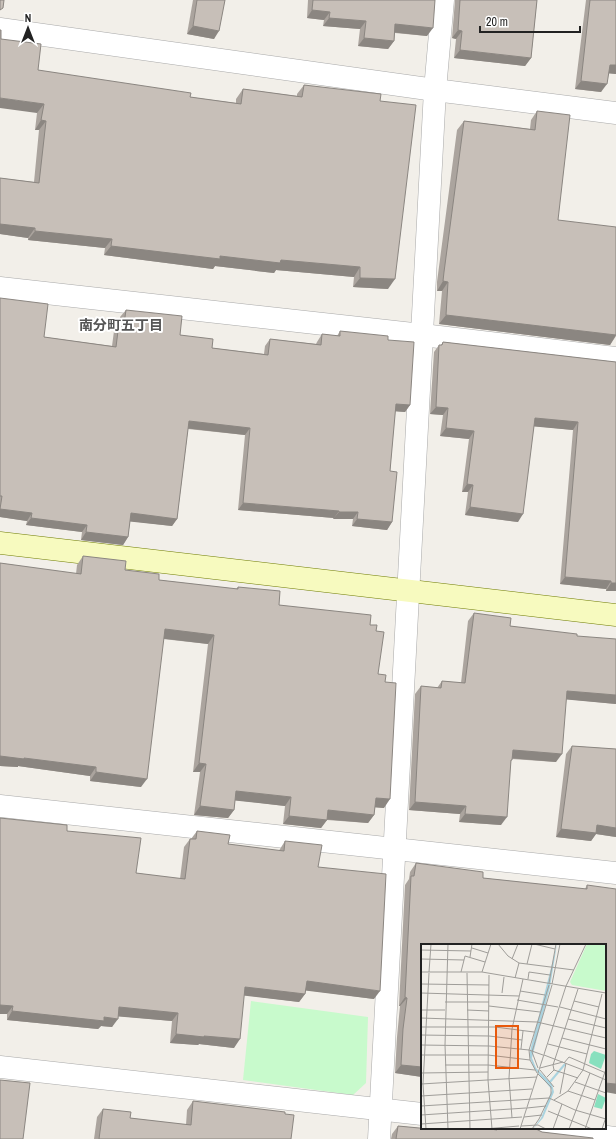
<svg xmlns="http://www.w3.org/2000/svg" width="616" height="1139" font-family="'Archivo Narrow','Noto Sans JP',sans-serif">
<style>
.park{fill:#c8facc}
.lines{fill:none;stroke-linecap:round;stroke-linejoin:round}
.street-casing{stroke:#a9a9a9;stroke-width:23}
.secondary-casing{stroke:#707d05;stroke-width:23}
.street{stroke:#fff;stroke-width:22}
.secondary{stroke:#f7fabf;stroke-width:22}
.wall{fill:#aba49e}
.shaded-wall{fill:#8b8681}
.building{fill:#c7bfb8;stroke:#8b8681}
.labels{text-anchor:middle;stroke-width:4;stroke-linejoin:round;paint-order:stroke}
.neighbourhood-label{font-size:14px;font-weight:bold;fill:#555;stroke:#fff}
.inset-river{fill:none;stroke:#aad3df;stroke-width:2}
.inset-road{fill:none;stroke:#9f9d99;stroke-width:1}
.view{fill:#e8590c;fill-opacity:0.15;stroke:#e8590c;stroke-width:2}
.inset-edge{fill:none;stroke:#222;stroke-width:2}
</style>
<rect width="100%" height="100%" fill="#f2efe9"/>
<path class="park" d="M251,1001L368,1017L366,1083L353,1095L243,1080Z"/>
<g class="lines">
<defs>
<g id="street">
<path d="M0,29L435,90L616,113"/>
<path d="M0,288L422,335L616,358"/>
<path d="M0,806L616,873"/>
<path d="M0,1067L422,1114"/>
<path d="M537,1128L616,1138"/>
<path d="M379,1139L435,90L443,0"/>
</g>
<path id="secondary" d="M0,543L616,615"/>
</defs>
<use href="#street" class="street-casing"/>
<use href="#secondary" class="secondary-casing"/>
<use href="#street" class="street"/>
<use href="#secondary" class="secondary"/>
</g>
<g class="wall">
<path d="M193,0H225L214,39L187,34Z"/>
<path d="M308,0H435L427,36L395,33L394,41L388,49L358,46L360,29L323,26L324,20L307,18Z"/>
<path d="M455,0H537L531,58L525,66L454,58L456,39L452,38Z"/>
<path d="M586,0H616V74L609,73L601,92L575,89Z"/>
<path d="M1,39L38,70L190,97L236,103V99L243,89L297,96V94L304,85L380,101L388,289L353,287L354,277L276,270L274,273L215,266L213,269L104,255L105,248L28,240V238L0,234V178L34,182L39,130H35L37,113Z"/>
<path d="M537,111L558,220L616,336L610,345L439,324L442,291H437V282L457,130L464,121L530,129L531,120Z"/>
<path d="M0,298L44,337L112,346L114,331L119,323H120V317L126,310L180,335L212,348L264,354L265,346L270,339L316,344L317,342L322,334L337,336L340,331L388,340L410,405L405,412L395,411L390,471L392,522L387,530L352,526L353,519H333L334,518L238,510L245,435L188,429L177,519L172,526L130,521L128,537L123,545L81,540L82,532L26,525L27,521L0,517Z"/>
<path d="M443,342L616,362V591H606V589L560,584L573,430L534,426L518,522L465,515L468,492H462L469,439L440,436L443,415L430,414L434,352L439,345H441Z"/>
<path d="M83,556L125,570L159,580L236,589L238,587L279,605L370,625L376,631L378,674L385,682L384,808L375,807L374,815L368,823L327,820L321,828L283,824L285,806L235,800L234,810L228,818L194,815L200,772H193L208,644L163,639L141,787L90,781V776L18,766V767L0,766V563L76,574L77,565Z"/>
<path d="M474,613L510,626L577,636L616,704L566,699L556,762L512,759L511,761L501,825L459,822L460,814L409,810L415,694L421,686L437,688L442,681L461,683L468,621Z"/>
<path d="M572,746L616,749V837L596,834L591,841L556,837L566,754Z"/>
<path d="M0,818L67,831L136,873L180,879L184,847L190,839H191L197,831L228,844L279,851L280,849L285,841L318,867L374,999L306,990L305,994L299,1002L244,995L234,1048L199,1044L198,1045L170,1043L172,1021L118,1016L112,1027L101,1026L98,1029L7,1020V1014H0Z"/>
<path d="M416,863L483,878L585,889L587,885L605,1092L422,945V1077L395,1073L397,1037L400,1006H399L405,885L409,879L410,872Z"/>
<path d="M193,1101L285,1114L291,1139H94L97,1117L103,1109L130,1118L186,1125L187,1110Z"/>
<path d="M398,1126L428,1129V1128H483L492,1129V1128H535L536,1129L542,1132L593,1139H391L392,1134Z"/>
</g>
<g class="shaded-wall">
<path d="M312,10L330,12L324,20L307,18Z"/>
<path d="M329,18L366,21L360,29L323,26Z"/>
<path d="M395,24L433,28L427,36L390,32Z"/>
<path d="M193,26L219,31L214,39L187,34Z"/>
<path d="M458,30L462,31L456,39L452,38Z"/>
<path d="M364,38L394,41L388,49L358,46Z"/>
<path d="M460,50L531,58L525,66L454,58Z"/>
<path d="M610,65H616V74L604,73Z"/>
<path d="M581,81L607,84L601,92L575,89Z"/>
<path d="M0,98L44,104L37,113L0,108Z"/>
<path d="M41,120L46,121L39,130H35Z"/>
<path d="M0,224L35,228L28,238L0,234Z"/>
<path d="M35,231L112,239L105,248L28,240Z"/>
<path d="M111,246L220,256L281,260L360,267L354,277L276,270L274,273L215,266L213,269L104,255Z"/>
<path d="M360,278L395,279L388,289L353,287Z"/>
<path d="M443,281L448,282L442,291H437Z"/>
<path d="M446,315L616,335L610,345L439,324Z"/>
<path d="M396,404L410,405L405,412L391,411Z"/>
<path d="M436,407L448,408L443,415L430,414Z"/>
<path d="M535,418L578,422L573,430L529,426Z"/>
<path d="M189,421L250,428L245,435L184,428Z"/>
<path d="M446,428L474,431L469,439L440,436Z"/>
<path d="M467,484L473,485L468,492H462Z"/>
<path d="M243,503L339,511L334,518L238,510Z"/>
<path d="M470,507L523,514L518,522L465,515Z"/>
<path d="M0,509L32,513L27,521L0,517Z"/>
<path d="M339,512H358L353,519H333Z"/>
<path d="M131,513L177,519L172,526L125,521Z"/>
<path d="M31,518L87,525L82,532L26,525Z"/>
<path d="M357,519L392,522L387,530L352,526Z"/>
<path d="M86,532L128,537L123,545L81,540Z"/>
<path d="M565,577L611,581L606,589L560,584Z"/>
<path d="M611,583H616V591H606Z"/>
<path d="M165,629L214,635L208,644L158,638Z"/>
<path d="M567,691L616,695V704L561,699Z"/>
<path d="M513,750L562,754L556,762L508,758Z"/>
<path d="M0,756L24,758L96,767L90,776L18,766V767L0,766Z"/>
<path d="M199,763L206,764L200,772H193Z"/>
<path d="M96,772L147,779L141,787L90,781Z"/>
<path d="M236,791L291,797L285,806L230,800Z"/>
<path d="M376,798L390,799L384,808L370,807Z"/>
<path d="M415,802L466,806L460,814L409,810Z"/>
<path d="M200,806L234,810L228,818L194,815Z"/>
<path d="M328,810L374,815L368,823L322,819Z"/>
<path d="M465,814L507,817L501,825L459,822Z"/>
<path d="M289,816L327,820L321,828L283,824Z"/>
<path d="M597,825L616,828V837L596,834L591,841L556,837L561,829Z"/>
<path d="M307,981L380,991L374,999L301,990Z"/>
<path d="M245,987L305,994L299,1002L239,995Z"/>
<path d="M405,997L407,998L400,1006H399Z"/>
<path d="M0,1005L13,1006L7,1014H0Z"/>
<path d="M119,1007L178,1013L172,1021L113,1016Z"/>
<path d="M12,1011L104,1017L118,1019L112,1027L101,1026L98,1029L7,1020Z"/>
<path d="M176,1034L204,1036L240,1039L234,1048L199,1044L198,1045L170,1043Z"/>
<path d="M401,1065L422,1067V1077L395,1073Z"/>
<path d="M605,1083L616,1084V1094L605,1092Z"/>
</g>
<g class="building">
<path d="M0,0H4L3,8L0,10Z"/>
<path d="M197,0H225L219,31L193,26Z"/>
<path d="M313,0H435L433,28L395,24L394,41L364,38L366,21L329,18L330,12L312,10Z"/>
<path d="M460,0H537L531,58L460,50L462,31L458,30Z"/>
<path d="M590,0H616V65H610L607,84L581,81Z"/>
<path d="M0,30H1V39L41,44L38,70L191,93L190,97L241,104L243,89L302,97L304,85L381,94L380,101L416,105L395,279L360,278V267L281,260L280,263L220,256V259L111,246L112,239L35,231V228L0,224V178L39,183L46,121L41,120L44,104L0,98Z"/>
<path d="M537,111L570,115L558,220L616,227V335L446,315L448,282L443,281L444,272L464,121L535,130Z"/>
<path d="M0,298L48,304L44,337L116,347L119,323L124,324L126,310L182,316L180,335L213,339L212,348L268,355L270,339L321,345L322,334L340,336V331L388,336V340L414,342L410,405L396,404L390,471L397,472L392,522L357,519L358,512H339V511L243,503L250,428L189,421L177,519L131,513L128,537L86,532L87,525L31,518L32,513L0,509L2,496H0Z"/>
<path d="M443,342L616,362V583H611V581L565,577L578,422L535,418L523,514L470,507L473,485L467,484L474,431L446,428L448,408L436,407L439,345H442Z"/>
<path d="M83,556L126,561L125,570L159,574V580L238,589V587L280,591L279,605L371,615L370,625H377L376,631L384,632L378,674L386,675L385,682L396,683L390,799L376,798L374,815L328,810L327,820L289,816L291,797L236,791L234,810L200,806L206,764L199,763L214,635L165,629L147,779L96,772V767L24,758V759L0,756V563L81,574Z"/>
<path d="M474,613L511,618L510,626L577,634V636L616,639V695L567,691L562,754L513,750L512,760H511L507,817L465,814L466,806L415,802L421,686L441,688L442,681L465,683Z"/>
<path d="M572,746L616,749V828L597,825L596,833L561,829Z"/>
<path d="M0,818L67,825V831L141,838L136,873L185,879L190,839H196L197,831L230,835L228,844L284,851L285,841L322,845L318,867L386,874L380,991L307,981L305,994L245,987L240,1039L204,1036V1037L176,1034L178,1013L119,1007L118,1019L104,1017V1021L12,1011L13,1006L0,1005Z"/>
<path d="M416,863L483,872V878L587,889V885L616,889V1084L605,1083V945H422V1067L401,1065L403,1029L407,998L405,997L411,876H414Z"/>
<path d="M0,1080L30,1083L23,1139H0Z"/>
<path d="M193,1101L285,1112V1114L294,1115L291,1139H99L103,1109L131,1112L130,1118L191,1125Z"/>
<path d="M398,1126L430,1129V1128H483L497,1130V1128H535L536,1129L542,1132L593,1138V1139H396Z"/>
</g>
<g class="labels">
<g class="neighbourhood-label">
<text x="121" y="330">南分町五丁目</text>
</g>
</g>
<g transform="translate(421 944)">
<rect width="185" height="185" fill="#f2efe9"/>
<path d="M166,0H185V47L151,41L149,38Z" fill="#c8facc"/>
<path d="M173,107L185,111L180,125L168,119L170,110ZM177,150L185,154L181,165L173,163Z" fill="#88e0be"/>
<path d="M136,0L129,43L111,114L115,124L131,140L133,148L122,174L112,185L120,174L131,146L113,124L108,111Z" fill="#aad3df"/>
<path class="inset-river" d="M129,138L144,120"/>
<path class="inset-road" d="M27,0L24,101L27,185M77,0L87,12L98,19L153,26M113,0L134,5M51,4L67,9M0,6L50,7M49,13L51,0M0,15L43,16M91,15L97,0M106,20L111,0M0,28H61L185,49M8,28L10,0M40,28L44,12L64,18M61,28L70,0M46,29L49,185M68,31L67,136L71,185M94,34L98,19M107,35L108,28L129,31M128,39L135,0M0,40L68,41M131,40L139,0M99,47L124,51M0,49L98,52M81,49L83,33M181,50L162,126L185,136M96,56L137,63M153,57L178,63M24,58H68M68,62L119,68M139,63L185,75M0,66H24M46,66L68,67M0,74L116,78L185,94M147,75L185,84M0,83H74L113,88M0,91L68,92L101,96M141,94L185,105M127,100L166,110M0,101L68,102L108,106L122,111M100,105L102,87M0,111H67L109,116M123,111L162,126L147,147L133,156M143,119L148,113L185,129M24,121H67L114,126M117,124L111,108L131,41M119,124L142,118M119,126L133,143M133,126L157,134M0,129L67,128M116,129L109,116L108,106L128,41M126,133L133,126L132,121L157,45M154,138L185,149M0,140L116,133M147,147L174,156M139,150L145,119M0,152L111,145M0,162L128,154L154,166L185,175M106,164L125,162M127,167L171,185M0,171L105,164M103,173L121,171M91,174L88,134L91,85L102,35M0,180L101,173M100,182L117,181L125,185M5,185L2,140L8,29M63,185L98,182M99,185L145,42L165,0M111,185L118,175L130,150V143L117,130M132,185L141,160M148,185L169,129M164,185L185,125M181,185L185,173"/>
<path class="view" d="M75,82H97V124H75Z"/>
<rect width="185" height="185" class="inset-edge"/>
</g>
<g transform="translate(28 28)" stroke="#ffffff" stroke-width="3" paint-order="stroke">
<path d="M0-3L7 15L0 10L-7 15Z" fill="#222222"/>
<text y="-6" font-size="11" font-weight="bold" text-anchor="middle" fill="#222222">N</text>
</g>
<path d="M480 26v6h100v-6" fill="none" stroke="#222222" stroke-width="2"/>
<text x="486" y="26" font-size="12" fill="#222222" stroke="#ffffff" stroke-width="3" paint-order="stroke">20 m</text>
</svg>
